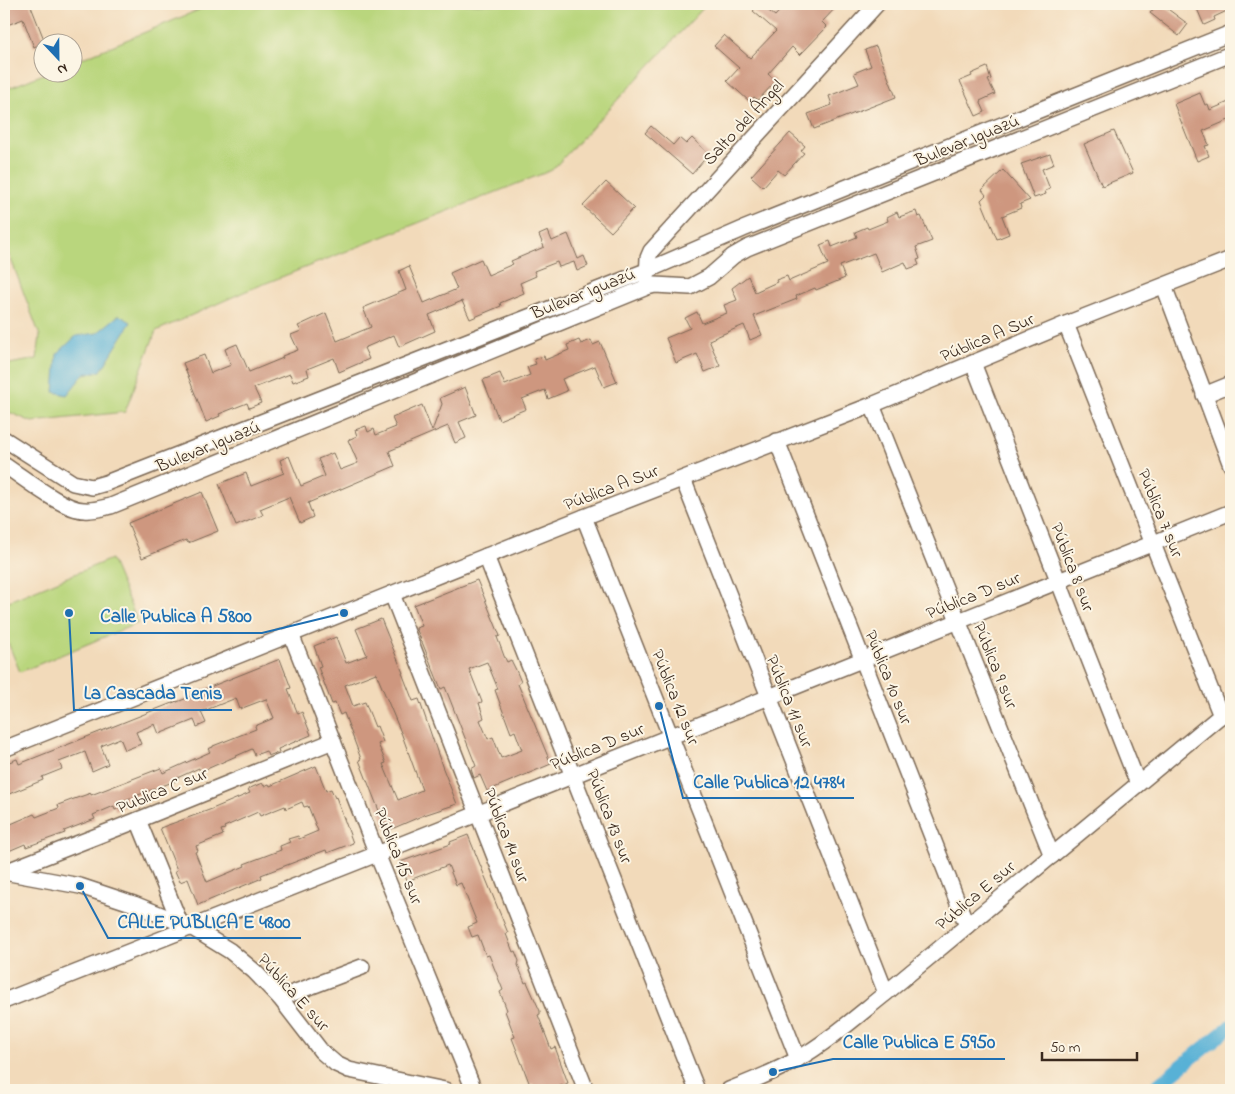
<svg xmlns="http://www.w3.org/2000/svg" width="1235" height="1094" font-family="'Indie Flower',sans-serif">
<style>
.green{fill:#b9d67d;stroke:#7a804e}
.water{fill:#59b1d6;stroke:#4a6e7a}
.lines{fill:none;stroke-linecap:round;stroke-linejoin:round}
.canal{stroke:#59b1d6;stroke-width:14}
.building{fill:#ce977f;fill-rule:evenodd}
.minor-casing{stroke:#7b6855;stroke-width:18}
.minor{stroke:#fff;stroke-width:15}
.labels{text-anchor:middle;stroke-width:4;stroke-linejoin:round;paint-order:stroke}
.street-label{font-size:18px;fill:#3b2a1e;stroke:#fcf5e5}
.leader{fill:none;stroke:#1f6fb2;stroke-width:2}
.callout-dot{fill:#1f6fb2;stroke:#fcf5e5;stroke-width:2}
.callout-label{font-size:19px;text-anchor:middle;font-weight:bold;fill:#1f6fb2;stroke:#fcf5e5;stroke-width:4;stroke-linejoin:round;paint-order:stroke}
</style>
<rect width="100%" height="100%" fill="#fcf5e5"/>
<filter id="ink" filterUnits="userSpaceOnUse"><feTurbulence type="fractalNoise" baseFrequency=".02" numOctaves="2"/><feDisplacementMap in="SourceGraphic" scale="10" xChannelSelector="R" yChannelSelector="G"/><feConvolveMatrix kernelMatrix="1 2 1 2 8 2 1 2 1" color-interpolation-filters="sRGB"/></filter>
<filter id="wash" filterUnits="userSpaceOnUse"><feTurbulence type="fractalNoise" baseFrequency=".0096" numOctaves="4" result="noise"/><feDisplacementMap in="SourceGraphic" scale="20" xChannelSelector="R" yChannelSelector="G"/><feGaussianBlur stdDeviation="1.12" result="paint"/><feColorMatrix in="noise" values="0 0 0 0 0 0 0 0 0 0 0 0 0 0 0 0 0 1.4 0 .05"/><feComposite in="paint" operator="in"/></filter>
<g filter="url(#wash)">
<rect width="100%" height="100%" fill="#f2daba"/>
<g class="green">
<path d="M213,4H707L552,170L246,291L156,331L125,412L32,422L4,410V365L37,359L40,336L4,241V90L46,73L72,72L73,62Z"/>
<path d="M111,559L138,623L20,672L4,633V603Z"/>
</g>
<path class="water" d="M119,315L131,322L101,371L84,374L67,395L54,392L57,354L76,336L97,333Z"/>
<g class="lines">
<path class="canal" d="M1152,1090L1231,1026"/>
</g>
<g id="blocks">
<g class="building">
<path d="M4,4H30L45,42L34,47L23,19L7,25L4,16Z"/>
<path d="M760,4L775,16L786,4H839L822,22L827,27L800,55L792,47L768,74L776,81L758,100L754,97L750,102L727,81L739,68L714,46L724,35L750,58L776,31L753,11Z"/>
<path d="M1158,4H1161L1188,24L1179,36L1150,13Z"/>
<path d="M1195,4H1231V9L1214,17L1215,20L1204,25Z"/>
<path d="M876,46L896,97L814,129L808,114L832,105L829,96L859,84L854,73L871,66L865,50Z"/>
<path d="M987,67L991,79L988,80L995,94L980,101L985,112L976,116L960,81L972,76L971,74Z"/>
<path d="M1200,93L1205,105L1208,104L1210,110L1231,101V119L1203,131L1209,145L1205,146L1209,156L1197,161L1174,104Z"/>
<path d="M651,126L673,145L679,138L686,144L692,138L709,154L692,174L645,133Z"/>
<path d="M1114,131L1133,173L1102,186L1084,144Z"/>
<path d="M790,133L805,146L801,151L804,153L784,175L778,170L763,187L751,176Z"/>
<path d="M1050,154L1054,164L1042,169L1050,189L1045,191L1046,194L1034,198L1021,164Z"/>
<path d="M1003,170L1030,200L1020,204L1021,208L1002,216L1009,234L997,239L981,200L986,195L982,190Z"/>
<path d="M606,182L634,208L611,232L583,206Z"/>
<path d="M916,211L918,217L921,216L932,241L916,247L920,259L917,260L919,265L908,269L905,262L882,272L874,253L840,266L845,278L816,290L815,288L796,296L797,299L754,316L762,335L750,340L744,325L709,340L720,366L705,372L697,354L676,363L666,338L690,328L685,318L697,312L702,323L727,313L724,305L737,300L732,288L748,276L755,292L777,282L776,280L787,276L789,281L828,264L820,245L830,241L832,247L857,237L855,232L867,227L868,229L888,221L887,217L897,212L899,217Z"/>
<path d="M548,231L552,241L568,234L578,259L584,256L588,266L577,271L574,262L559,267L557,262L534,271L536,276L520,283L524,293L500,303L501,306L470,319L462,301L429,315L435,331L399,347L394,335L364,348L369,359L339,372L334,358L307,369L309,376L293,382L290,374L254,388L261,403L249,408L247,403L219,414L220,416L206,422L183,363L204,355L211,373L231,365L225,349L237,344L249,372L283,358L282,356L298,350L291,335L301,331L298,326L326,313L337,341L371,327L363,308L406,290L399,271L409,266L424,303L457,289L450,273L481,259L488,275L513,264L511,261L544,247L539,235Z"/>
<path d="M579,340L581,344L591,340L593,345L600,342L617,382L604,387L595,366L562,379L567,391L548,399L545,390L522,399L526,409L499,420L483,380L500,373L505,385L530,375L527,367L536,364L534,359L544,356L545,360L569,350L567,345Z"/>
<path d="M465,387L476,415L459,422L466,438L455,443L448,426L389,451L395,466L308,503L313,517L300,523L289,497L260,509L263,515L236,526L219,484L246,473L251,486L284,473L280,460L289,456L301,486L325,476L318,459L333,453L340,470L358,463L348,440L357,436L355,430L366,426L368,432L374,429L376,435L396,427L392,418L422,405L432,431L442,404L440,398Z"/>
<path d="M202,492L218,531L188,543L186,540L142,558L128,523Z"/>
<path d="M477,580L500,636L497,637L504,656L507,662L511,660L516,670L521,682L518,684L551,764L487,791L480,775L474,778L471,769L476,766L445,687L441,689L422,642L416,628L422,626L414,605ZM487,662L498,689L495,690L511,733L515,731L522,750L501,758L493,737L488,739L480,720L484,718L479,703L482,702L469,669Z"/>
<path d="M381,619L403,673H402L413,701L419,699L442,766L457,804L424,815L387,831L359,760L361,759L344,713L340,715L335,703L332,704L318,667L321,666L314,646L336,637L346,663L367,655L356,629ZM376,673L402,735L422,790L398,800L383,764L386,763L378,744L383,742L377,726L375,727L365,702L353,706L345,685Z"/>
<path d="M280,659L291,688L288,689L298,714L302,712L311,735L278,749L279,752L268,756L266,751L255,755L252,749L200,772L199,768L177,778L178,780L125,800L127,805L115,810L114,806L93,815L95,819L64,831L65,833L26,847L25,844L4,853V827L34,814L36,817L59,808L58,805L74,799L91,793V795L161,768L163,773L210,752L208,749L213,747V746L256,729L255,726L274,718L266,699L240,709L236,698L201,712L206,723L197,727L194,720L159,734L155,724L136,732L141,744L125,750L120,738L101,746L108,764L92,771L85,752L59,762L62,769L42,777L43,780L9,794L7,789L4,790V764L17,759L19,764L177,701V702L200,693V691Z"/>
<path d="M316,766L326,791L331,789L335,798L336,797L353,843L327,853L326,850L261,875L262,878L198,905L188,879L180,882L175,871L177,870L160,828L212,809L250,793L248,789L262,783L264,786L269,784L270,786ZM302,802L304,807L308,806L318,831L299,839L298,836L288,839L290,842L280,846L281,850L244,864L245,866L207,882L195,852L198,851L196,846L223,835L221,830L225,829L224,827L258,812L260,816L285,806L286,809Z"/>
<path d="M468,835L508,933L506,934L513,952L515,951L519,961L518,965L525,983L527,982L535,1000L540,1011V1014L538,1015L551,1049L555,1047L568,1083L550,1090H535L533,1084L530,1085L512,1038L515,1037L505,1011L507,1010L500,992L503,990L489,955L486,956L478,935L472,937L468,927L477,923L461,883L456,885L448,865L407,881L400,862L451,844L450,842Z"/>
</g>
</g>
</g>
<g filter="url(#ink)">
<use href="#blocks" fill-opacity="0" stroke="#7b6855" stroke-width="1"/>
<g class="lines">
<defs>
<g id="minor">
<path d="M647,279L648,258L651,251L877,4"/>
<path d="M1164,286L1231,465"/>
<path d="M1066,324L1221,716"/>
<path d="M973,363L1138,784"/>
<path d="M1204,395L1231,384"/>
<path d="M872,405L1052,856"/>
<path d="M4,439L73,483L92,487L106,483L646,271L743,229L1231,33"/>
<path d="M777,441L967,926"/>
<path d="M4,465C23,477 63,510 84,510C94,511 102,508 111,506L647,287L655,285L690,287L709,277L733,256L747,248L1231,54"/>
<path d="M683,479L886,993"/>
<path d="M584,517L798,1059"/>
<path d="M486,556L697,1090"/>
<path d="M392,594L586,1090"/>
<path d="M291,634L377,854L474,1090"/>
<path d="M4,749L584,517L872,405L1066,324L1231,259"/>
<path d="M138,820L180,923"/>
<path d="M4,872L80,886L134,904L191,927L230,951L254,971L280,998L321,1051L336,1064L349,1070L445,1090"/>
<path d="M5,872L138,820L333,741"/>
<path d="M280,998L362,967"/>
<path d="M4,1001L377,854L1231,512"/>
<path d="M729,1090C752,1081 774,1072 796,1060C828,1042 857,1016 886,993L1231,707"/>
</g>
</defs>
<use href="#minor" class="minor-casing"/>
<use href="#minor" class="minor"/>
</g>
</g>
<g class="labels">
<g class="street-label">
<text transform="translate(743 122) rotate(-47)" y="6">Salto del Ángel</text>
<text transform="translate(967 140) rotate(-22)" y="6">Bulevar Iguazú</text>
<text transform="translate(583 293) rotate(-22)" y="6">Bulevar Iguazú</text>
<text transform="translate(987 337) rotate(-23)" y="6">Pública A Sur</text>
<text transform="translate(208 446) rotate(-22)" y="6">Bulevar Iguazú</text>
<text transform="translate(611 487) rotate(-21)" y="6">Pública A Sur</text>
<text transform="translate(1161 513) rotate(68)" y="6">Pública 7 sur</text>
<text transform="translate(1073 567) rotate(69)" y="6">Pública 8 sur</text>
<text transform="translate(973 595) rotate(-22)" y="6">Pública D sur</text>
<text transform="translate(996 665) rotate(68)" y="6">Pública 9 sur</text>
<text transform="translate(889 677) rotate(68)" y="6">Pública 10 sur</text>
<text transform="translate(676 697) rotate(68)" y="6">Pública 12 sur</text>
<text transform="translate(790 701) rotate(68)" y="6">Pública 11 sur</text>
<text transform="translate(597 746) rotate(-22)" y="6">Pública D sur</text>
<text transform="translate(162 790) rotate(-22)" y="6">Publica C sur</text>
<text transform="translate(610 816) rotate(69)" y="6">Pública 13 sur</text>
<text transform="translate(507 835) rotate(69)" y="6">Pública 14 sur</text>
<text transform="translate(399 856) rotate(68)" y="6">Pública 15 sur</text>
<text transform="translate(975 895) rotate(-40)" y="6">Pública E sur</text>
<text transform="translate(294 992) rotate(48)" y="6">Pública E sur</text>
</g>
</g>
<path class="leader" d="M344 613L262 633H90M69 613L74 710H232M659 706L683 798H854M80 886L108 938H301M773 1072L833 1059H1005"/>
<g class="callout-dot">
<circle cx="344" cy="613" r="5"/>
<circle cx="69" cy="613" r="5"/>
<circle cx="659" cy="706" r="5"/>
<circle cx="80" cy="886" r="5"/>
<circle cx="773" cy="1072" r="5"/>
</g>
<g class="callout-label">
<text x="176" y="622">Calle Publica A 5800</text>
<text x="153" y="699">La Cascada Tenis</text>
<text x="769" y="788">Calle Publica 12 4784</text>
<text x="204" y="928">CALLE PUBLICA E 4800</text>
<text x="919" y="1048">Calle Publica E 5950</text>
</g>
<rect width="1235" height="1094" fill="none" stroke="#fcf5e5" stroke-width="20"/>
<g transform="translate(58 58) rotate(158)"><circle r="24" fill="#fcf5e5" stroke="#afa495"/>
<path d="M0-4L9 19L0 12L-9 19Z" fill="#1f6fb2"/>
<text y="-8" font-size="14" font-weight="bold" text-anchor="middle" fill="#3b2a1e">N</text>
</g>
<path d="M1042 1052v8h95v-8" fill="none" stroke="#3b2a1e" stroke-width="2.5"/>
<text x="1050" y="1052" font-size="15" fill="#3b2a1e" stroke="#fcf5e5" stroke-width="4" paint-order="stroke">50 m</text>
</svg>
